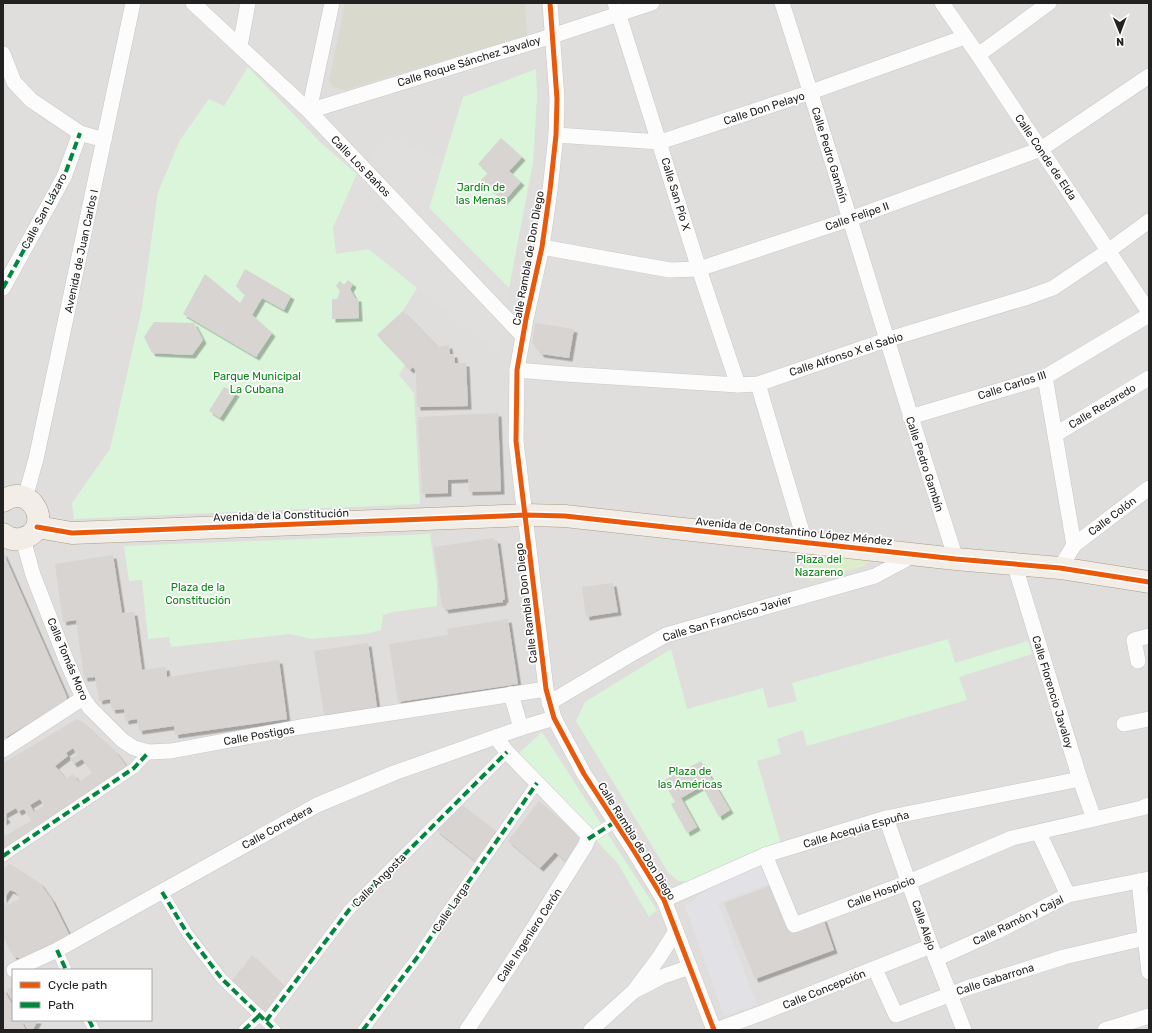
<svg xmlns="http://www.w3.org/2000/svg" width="1152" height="1033" font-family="Rubik,sans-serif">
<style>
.residential{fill:#dfdedc;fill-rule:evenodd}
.construction{fill:#d9d9cd}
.grass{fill:#ddeccb}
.park{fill:#daf5da}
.parking{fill:#e0dfde}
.plaza{fill:#e2e1e5}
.building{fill:#d7d4d2;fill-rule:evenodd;filter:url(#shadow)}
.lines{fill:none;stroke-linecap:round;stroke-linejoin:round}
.pedestrian-casing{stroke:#c9c8c7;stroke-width:12}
.minor-casing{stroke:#c9c8c7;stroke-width:16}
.primary-casing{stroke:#a79c86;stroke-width:23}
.pedestrian{stroke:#fdfcfc;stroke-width:11}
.minor{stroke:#fdfcfc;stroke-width:15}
.primary{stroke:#f3ede7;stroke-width:22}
.quiet{stroke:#00873e;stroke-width:4;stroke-dasharray:8 4;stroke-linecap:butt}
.cycleway-casing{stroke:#fff;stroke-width:8}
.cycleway{stroke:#e8590c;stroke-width:5}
.labels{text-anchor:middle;stroke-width:3.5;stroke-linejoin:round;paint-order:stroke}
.street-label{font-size:11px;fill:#222;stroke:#fff}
.park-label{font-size:11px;fill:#0c8416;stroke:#fff}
</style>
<defs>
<filter id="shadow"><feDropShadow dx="3.5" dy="3.5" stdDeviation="0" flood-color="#0004"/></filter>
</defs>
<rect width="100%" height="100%" fill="#f0eeeb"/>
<path class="residential" d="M3,3H1149V1030H3ZM13,970H151V1020H13Z"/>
<path class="construction" d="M345,3H525L527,35L345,90L333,87L329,81Z"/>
<path class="grass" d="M800,551L867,559L868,562L865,566L810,581Z"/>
<g class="park">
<path d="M248,67L322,144L357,174L333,228L369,249L417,288L403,311L377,335L405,365L399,375L414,393L420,504L74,519L72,503L110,449L142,308L158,192L180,140L209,99L224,106Z"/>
<path d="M536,69L537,98L533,163L509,288L429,208L463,97Z"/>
<path d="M430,534L437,585V606L393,612L383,615L381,630L366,634L311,639L290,634L171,647L169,637L148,639L142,580L129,581L124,546Z"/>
<path d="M948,639L955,663L1028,641L1032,654L959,677L967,700L807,746L803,730L777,739L781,754L757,761L781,844L691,882L678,881L668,872L576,721L585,702L671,649L687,709L763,688L768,708L797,701L792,683Z"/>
<path d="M542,732L657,910L649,917L617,862L603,848L518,754Z"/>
</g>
<path class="parking" d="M387,136L443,160L429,208L509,288L500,353L369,249L336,254L333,228L357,174Z"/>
<path class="plaza" d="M760,859L770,883L718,903L757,1005L724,1016L685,906L730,873Z"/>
<g class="building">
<path d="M501,138L522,157L509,171L521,182L504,201L481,180L488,173L478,164Z"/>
<path d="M245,269L291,296L284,310L262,298L252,315L272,333L256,357L183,314L205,274L240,303L245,295L236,286Z"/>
<path d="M348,280L353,284L350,289L355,298H358L359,318L332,319V299H337L340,291L336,286L340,281L344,285Z"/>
<path d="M403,311L438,347L449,345L450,354H454L455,363H466L468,406L417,407L416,375L415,370L413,367L410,370L377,335Z"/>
<path d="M154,322L194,323L203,340L192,355L152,353L144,337Z"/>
<path d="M535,323L574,329L569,358L541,354L532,343Z"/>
<path d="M224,387L236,393L220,418L209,411Z"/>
<path d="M498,413L501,491L469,492L468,479L448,480V493L422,494L418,417Z"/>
<path d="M494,538V540H497L505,599L503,600V602L445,610L444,607H442L434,547Z"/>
<path d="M3,552L67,697L64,703L3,739Z"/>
<path d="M113,555L122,613L134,612L142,670L166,667L167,677L279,660L287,719L175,735L174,726L139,731L137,719L125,721L124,709L112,710L110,699L99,701L95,677L84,678L76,620L63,622L55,564Z"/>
<path d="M613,583L618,612L586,617L582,587Z"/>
<path d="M508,619L518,684L398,702L389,644L448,635L447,629Z"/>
<path d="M368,643L377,707L324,715L314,651Z"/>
<path d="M77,719L84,723L116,752L128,768L3,851V833L5,836L31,821L24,809L18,812L16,808L4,815L7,819L3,822V763ZM73,748L77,755L70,759L74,764L82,759L92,773L79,782L73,774L66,779L55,766L68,756L66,753ZM40,799L44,806L34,812L30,805Z"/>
<path d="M701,761L730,810L719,817L702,786L681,798L697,827L687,833L671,804L675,802L663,781Z"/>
<path d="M539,801L579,836L582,847L570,865L555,852L540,868L508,841Z"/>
<path d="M461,804L496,831L476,862L436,830Z"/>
<path d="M10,864L40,883L52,900L70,936L51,948L48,945L21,959L13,956L3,937V902L7,905L21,898L15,892L10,890L3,900V869Z"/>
<path d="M772,885L792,929L823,918L834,950L755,979L724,903Z"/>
<path d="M252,955L287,989L266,1015L231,982Z"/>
<path d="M13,986V1002L7,989Z"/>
<path d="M3,988L13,1006V1020H21L26,1030H3Z"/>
<path d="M22,1020H38L33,1030H28Z"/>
</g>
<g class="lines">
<defs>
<g id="pedestrian">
<path d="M588,839L615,822"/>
<path d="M3,856L134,768L149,752"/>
<path d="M162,892L187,933L222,979L275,1030"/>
<path d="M57,950L66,970"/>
<path d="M89,1020L94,1030"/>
<path d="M266,1021L349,910L507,752"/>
<path d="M244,1030L260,1015"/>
<path d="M363,1030L419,955L442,920L537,783"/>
</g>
<g id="minor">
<path d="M193,3L309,111L523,336"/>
<path d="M332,3L309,111L552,36L652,3"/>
<path d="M550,3L557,99L556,135L550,190L542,247L526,319L517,370L516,441L546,689L554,718L584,774L634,851L664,900L714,1030"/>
<path d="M615,3L699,269L738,385"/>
<path d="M782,3C842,188 896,374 956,559"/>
<path d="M942,3L978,55L1149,312"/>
<path d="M240,46L248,3"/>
<path d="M3,54L14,82L31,100L80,133L104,140"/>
<path d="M978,55L1049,3"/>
<path d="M556,135L660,142L811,92L965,37"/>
<path d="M542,247L670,270L699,269L850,219L1041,149L1149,76"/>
<path d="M3,288L64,177L80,133"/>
<path d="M517,370L565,374L738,385L758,384L886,340L1028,297L1053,288L1108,251L1149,221"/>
<path d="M1045,377L1074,545L1060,568"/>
<path d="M758,384L805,542"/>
<path d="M910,417L1045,377L1149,315"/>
<path d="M1056,434L1149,378"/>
<path d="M25,498L36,459L133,3"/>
<path d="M23,539L33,575L67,662L83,698L90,708L122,740L134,748L149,752L171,751L300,727L546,689"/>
<path d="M1074,545L1149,488"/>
<path d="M1014,563L1080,779L1094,819"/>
<path d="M1138,661L1134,640L1149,636"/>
<path d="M511,694L521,728"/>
<path d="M549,703L628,656L666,635L875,576L914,555"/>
<path d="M1124,724L1149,719"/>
<path d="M3,750L83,698"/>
<path d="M886,818L931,946L964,1030"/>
<path d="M1039,833L1068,895"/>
<path d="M765,855L794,925L909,882L1012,838L1142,808L1149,805"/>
<path d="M1139,881L1149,972"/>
<path d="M664,900L765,855L886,818L1080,779"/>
<path d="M936,959L998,931L1068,895L1149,879"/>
<path d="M875,969L896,1015L967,988L1064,957L1145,938"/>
<path d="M14,970L57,950L317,805L394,773L521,728L554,718"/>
<path d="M638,989L661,977L690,967"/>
<path d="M467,1030L514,959L585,846L588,839L586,833L507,752L496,737"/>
<path d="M591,1030L634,991L658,959L676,931"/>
<path d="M716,1030L762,1013L931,946"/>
<path d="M1105,1030L1149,1016"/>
</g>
<g id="primary">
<path d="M3,501C32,481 54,528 24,538C16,541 9,539 3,534"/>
<path d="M37,527L72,533L526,515L565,516L956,559L1060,568L1149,582"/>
</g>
</defs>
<use href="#pedestrian" class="pedestrian-casing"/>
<use href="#minor" class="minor-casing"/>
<use href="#primary" class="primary-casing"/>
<use href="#pedestrian" class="pedestrian"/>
<use href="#minor" class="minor"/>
<use href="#primary" class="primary"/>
<g class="quiet">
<path d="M3,288L64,177L80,133"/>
<path d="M588,839L615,822"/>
<path d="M3,856L134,768L149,752"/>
<path d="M162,892L187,933L222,979L275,1030"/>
<path d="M57,950L66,970"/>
<path d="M89,1020L94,1030"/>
<path d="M266,1021L349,910L507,752"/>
<path d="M244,1030L260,1015"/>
<path d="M363,1030L419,955L442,920L537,783"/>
</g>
<defs>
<g id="cycleway">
<path d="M550,3L557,99L556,135L550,190L542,247L526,319L517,370L516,441L546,689L554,718L584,774L634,851L664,900L714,1030"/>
<path d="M37,527L72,533L526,515L565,516L956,559L1060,568L1149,582"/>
</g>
</defs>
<use href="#cycleway" class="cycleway-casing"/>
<use href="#cycleway" class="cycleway"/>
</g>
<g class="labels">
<g class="street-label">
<text transform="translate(469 61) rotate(-17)" y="4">Calle Roque Sánchez Javaloy</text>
<text transform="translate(764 108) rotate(-18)" y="4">Calle Don Pelayo</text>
<text transform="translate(830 155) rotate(73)" y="4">Calle Pedro Gambín</text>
<text transform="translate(1046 157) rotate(56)" y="4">Calle Conde de Elda</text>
<text transform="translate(361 166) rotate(46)" y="4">Calle Los Baños</text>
<text transform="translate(676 194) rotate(73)" y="4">Calle San Pío X</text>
<text transform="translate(44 211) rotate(-62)" y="4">Calle San Lázaro</text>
<text transform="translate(857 216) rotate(-19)" y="4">Calle Felipe II</text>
<text transform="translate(81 251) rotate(-78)" y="4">Avenida de Juan Carlos I</text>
<text transform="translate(528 258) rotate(-80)" y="4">Calle Rambla de Don Diego</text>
<text transform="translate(846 354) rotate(-18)" y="4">Calle Alfonso X el Sabio</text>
<text transform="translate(1012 385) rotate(-18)" y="4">Calle Carlos III</text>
<text transform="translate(1102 406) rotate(-31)" y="4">Calle Recaredo</text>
<text transform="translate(925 464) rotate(72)" y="4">Calle Pedro Gambín</text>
<text transform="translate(281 515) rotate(-2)" y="4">Avenida de la Constitución</text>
<text transform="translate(1112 516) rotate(-37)" y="4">Calle Colón</text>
<text transform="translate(794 531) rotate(6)" y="4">Avenida de Constantino López Méndez</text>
<text transform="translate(526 603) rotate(-97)" y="4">Calle Rambla Don Diego</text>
<text transform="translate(727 618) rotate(-17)" y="4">Calle San Francisco Javier</text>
<text transform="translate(68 659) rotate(67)" y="4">Calle Tomás Moro</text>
<text transform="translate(1053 692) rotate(73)" y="4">Calle Florencio Javaloy</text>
<text transform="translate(259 735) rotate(-10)" y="4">Calle Postigos</text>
<text transform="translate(277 827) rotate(-29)" y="4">Calle Corredera</text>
<text transform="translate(856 829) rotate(-16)" y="4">Calle Acequia Espuña</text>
<text transform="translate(637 841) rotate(58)" y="4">Calle Rambla de Don Diego</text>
<text transform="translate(379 880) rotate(-45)" y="4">Calle Angosta</text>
<text transform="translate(881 892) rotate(-21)" y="4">Calle Hospicio</text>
<text transform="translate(451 907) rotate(-56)" y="4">Calle Larga</text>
<text transform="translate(1018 920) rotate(-26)" y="4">Calle Ramón y Cajal</text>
<text transform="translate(924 925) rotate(71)" y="4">Calle Alejo</text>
<text transform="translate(529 935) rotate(-57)" y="4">Calle Ingeniero Cerón</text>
<text transform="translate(995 979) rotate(-18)" y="4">Calle Gabarrona</text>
<text transform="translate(824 989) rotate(-22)" y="4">Calle Concepción</text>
</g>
<g class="park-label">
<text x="481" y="191">Jardín de<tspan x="481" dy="13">las Menas</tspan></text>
<text x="257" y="380">Parque Municipal<tspan x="257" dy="13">La Cubana</tspan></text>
<text x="819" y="563">Plaza del<tspan x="819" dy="13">Nazareno</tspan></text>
<text x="198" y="591">Plaza de la<tspan x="198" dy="13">Constitución</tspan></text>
<text x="690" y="775">Plaza de<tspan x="690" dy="13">las Américas</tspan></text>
</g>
</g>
<rect width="1152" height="1033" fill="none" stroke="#222222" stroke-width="8"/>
<rect x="12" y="969" width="140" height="52" fill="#ffffff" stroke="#a7a7a7"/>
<rect x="20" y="982" width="20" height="6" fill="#e8590c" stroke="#a7a7a7"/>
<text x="48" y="989" font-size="12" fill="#222222">Cycle path</text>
<rect x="20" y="1002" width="20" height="6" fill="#00873e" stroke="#a7a7a7"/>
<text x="48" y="1009" font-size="12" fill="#222222">Path</text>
<g transform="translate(1120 32) rotate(179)" stroke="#ffffff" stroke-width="3" paint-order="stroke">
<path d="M0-3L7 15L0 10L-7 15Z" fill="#222222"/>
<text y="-6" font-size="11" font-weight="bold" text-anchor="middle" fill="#222222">N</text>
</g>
</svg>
